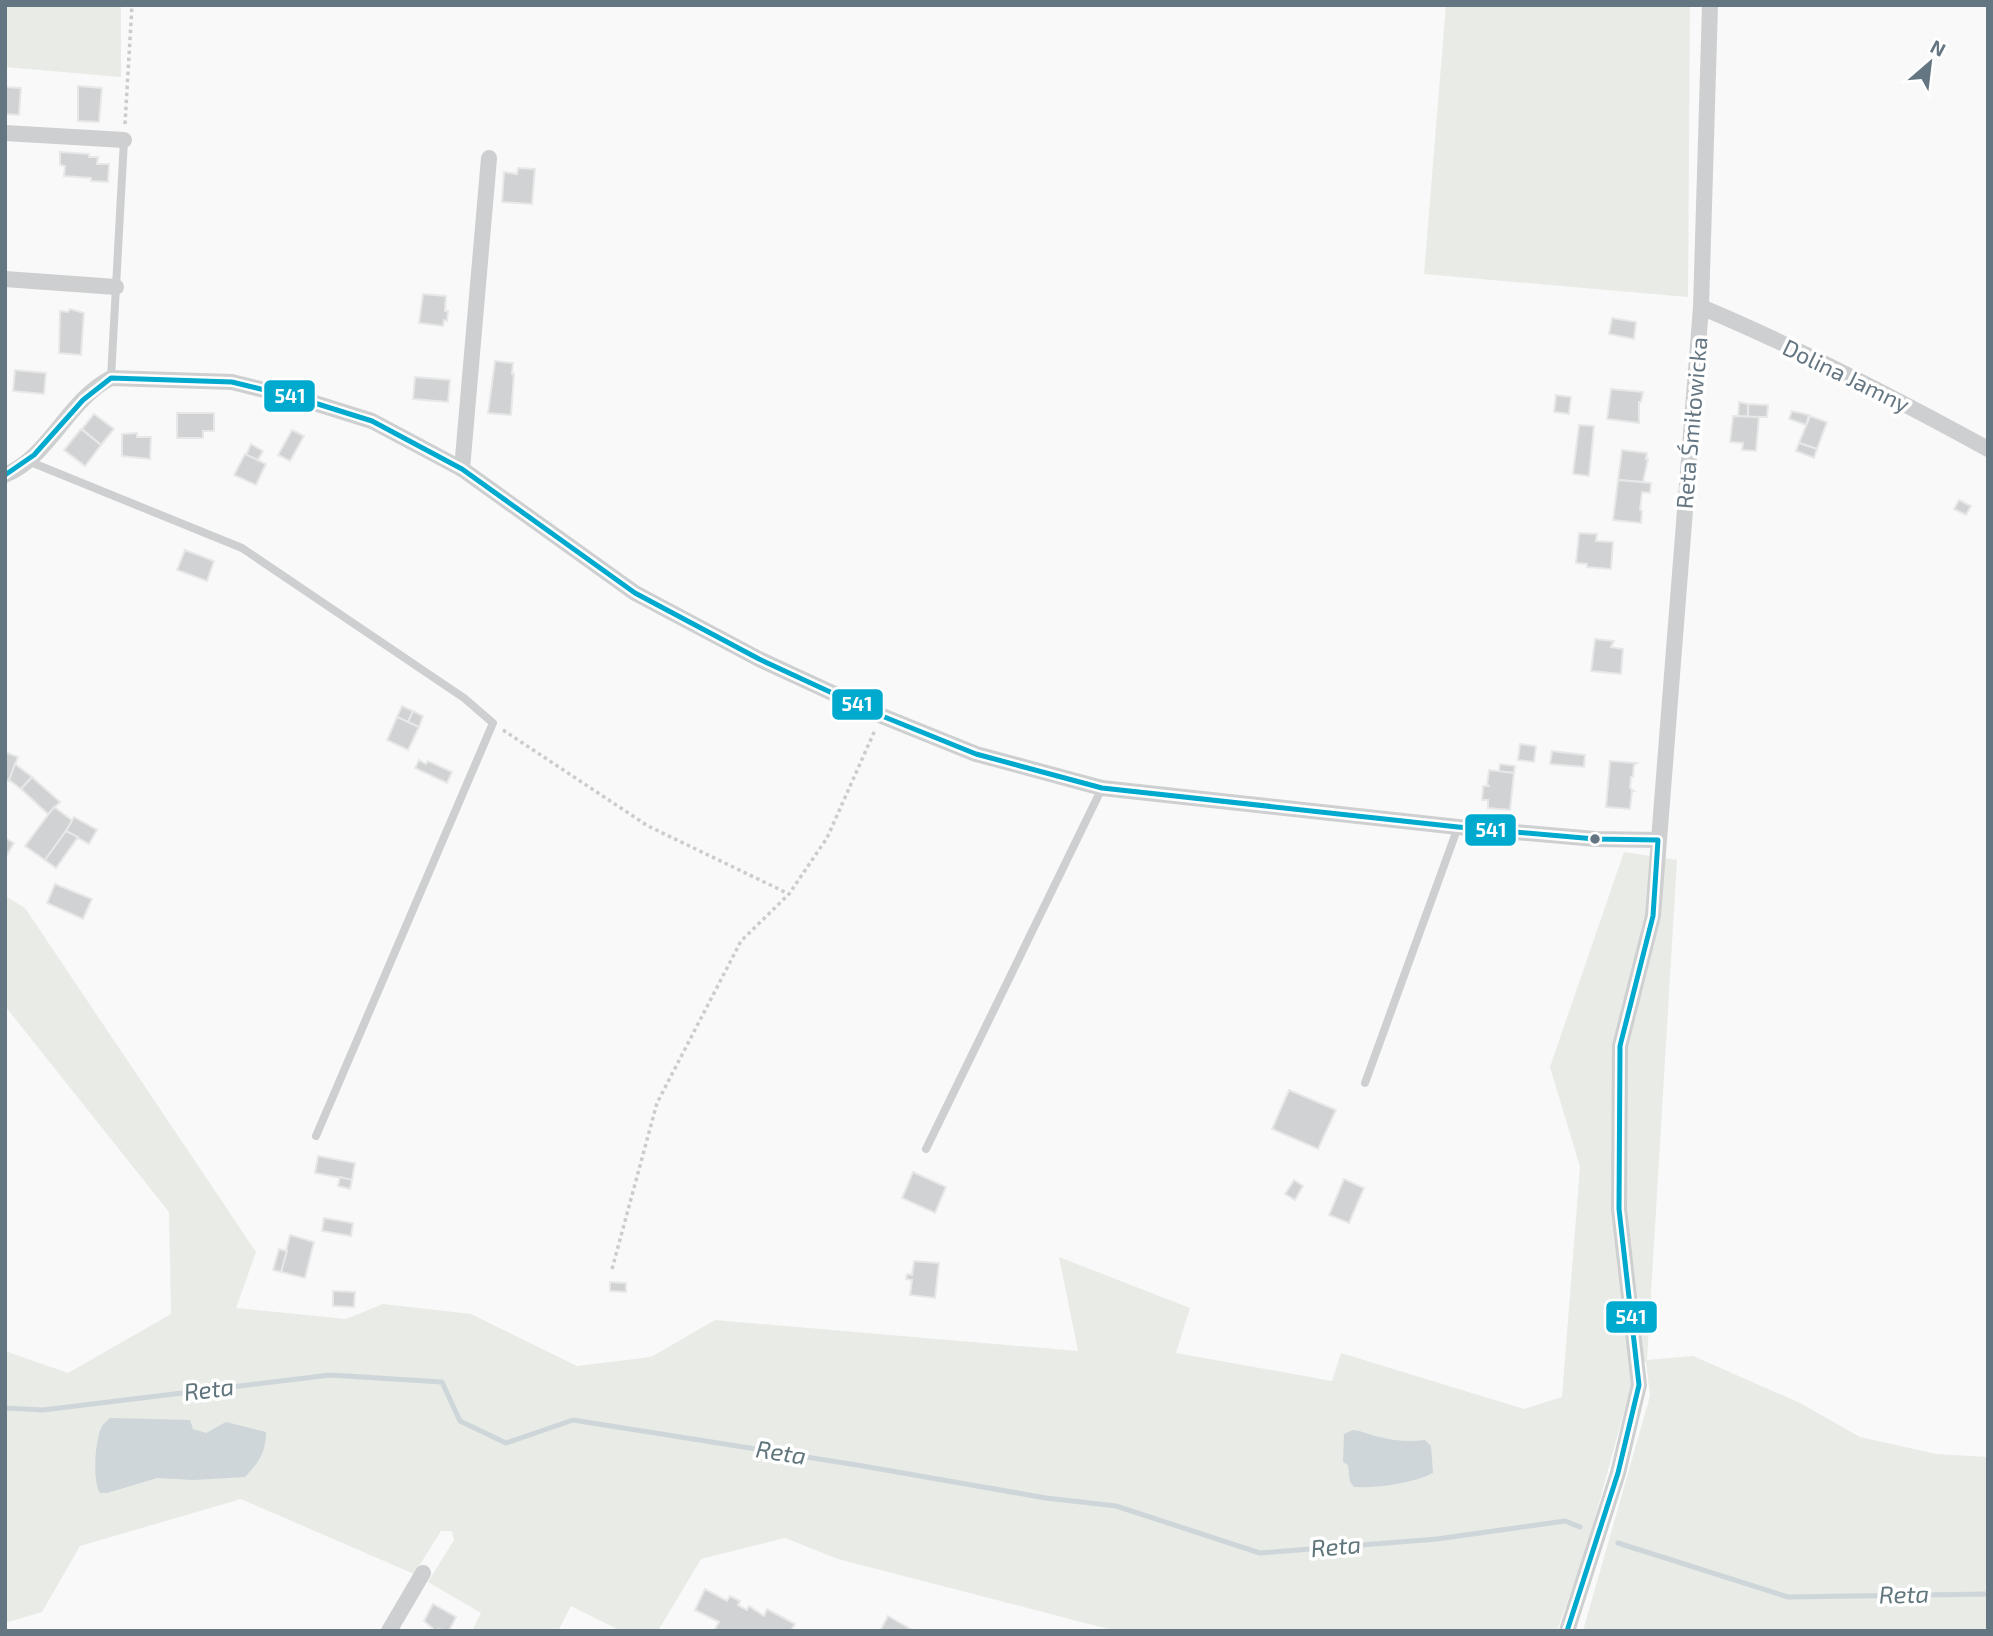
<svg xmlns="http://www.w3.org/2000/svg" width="1993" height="1636" font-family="'Exo 2',sans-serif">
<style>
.green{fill:#e8ebe6}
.water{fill:#ced6d9}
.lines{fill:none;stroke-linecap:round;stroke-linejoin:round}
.stream{stroke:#ced6d9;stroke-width:5}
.building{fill:#d0d2d3;stroke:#e8e8e8;stroke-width:2}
.path{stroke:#cbcccd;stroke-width:3.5;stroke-dasharray:3.5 3.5;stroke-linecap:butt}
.lane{stroke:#cecfd0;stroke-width:8}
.street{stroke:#cecfd0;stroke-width:16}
.bus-1-casing{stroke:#fff;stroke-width:10}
.bus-1{stroke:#00a9ce;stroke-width:5}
.bus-dot{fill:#657683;stroke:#fff;stroke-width:2.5}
.labels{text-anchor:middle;stroke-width:7;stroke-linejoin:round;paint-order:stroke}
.street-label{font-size:23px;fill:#657683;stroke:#fff}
.water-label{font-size:24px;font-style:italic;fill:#60757c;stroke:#fff}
.line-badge{stroke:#fff;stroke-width:2.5}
.badge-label{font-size:19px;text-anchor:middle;font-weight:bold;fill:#fff}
</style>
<rect width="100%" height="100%" fill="#f9f9f9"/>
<g class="green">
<path d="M5,5H121V77L5,67Z"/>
<path d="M1446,5H1690L1688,297L1424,274Z"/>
<path d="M1624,852L1677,860L1647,1360L1693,1356L1800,1403L1860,1437L1936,1454L1988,1457V1631H1583L1650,1396L1646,1361L1633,1379L1587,1547L1557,1631H1116L838,1559L785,1538L701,1559L658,1631H621L571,1606L558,1631H472L481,1613L428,1582L454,1540L452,1531H441L414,1574L241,1499L80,1546L42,1612L5,1623V1351L68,1373L171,1314L169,1212L5,1006V896L25,908L256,1252L236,1308L346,1319L383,1304L471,1314L577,1366L651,1357L715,1320L1078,1351L1059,1257L1190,1308L1176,1353L1332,1381L1341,1353L1524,1409L1562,1397L1580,1167L1550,1067Z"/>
</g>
<g class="water">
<path d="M110,1418L190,1420L193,1429L206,1433L226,1422L266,1432C266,1452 259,1462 245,1477L193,1480L157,1478L107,1493H100C92,1480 95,1440 102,1426C104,1423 107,1421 110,1418Z"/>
<path d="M1353,1430C1363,1431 1370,1435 1380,1437C1394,1441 1410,1442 1425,1440L1431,1446L1433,1473C1410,1484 1379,1488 1354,1487L1350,1482L1348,1465L1343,1462L1344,1434Z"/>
</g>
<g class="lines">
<g class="stream">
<path d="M5,1408L43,1410L330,1375L442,1382L460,1421L506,1443L573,1420L857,1465L1046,1498L1116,1506L1260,1553L1437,1539L1565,1521L1580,1527"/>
<path d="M1618,1543L1788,1597L1988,1594"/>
</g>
</g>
<g class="building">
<path d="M78,86L102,88L99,122L78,121Z"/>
<path d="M5,87L21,88L19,115L5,114Z"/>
<path d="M60,152L89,154V157H98L97,164H109L108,182L91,181V178L64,176L65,166L60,165Z"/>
<path d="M518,168L535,169L532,204L502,202L504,172L517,174Z"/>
<path d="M423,294L446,296L445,311H448L447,321L444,320L443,326L419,323Z"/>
<path d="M70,309L84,313L81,355L59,353L60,311L68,312Z"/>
<path d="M1612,318L1636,322L1634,339L1609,334Z"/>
<path d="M495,361L513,363L512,374H514L511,415L488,413Z"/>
<path d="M15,370L46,373L44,394L13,391Z"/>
<path d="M415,377L450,380L448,402L413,399Z"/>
<path d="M1611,389L1643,392L1641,402H1639V423L1607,419Z"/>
<path d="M1556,395L1571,397L1569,414L1554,412Z"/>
<path d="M1739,402L1748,404V417L1738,416Z"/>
<path d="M1748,404L1768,405L1767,417H1748Z"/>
<path d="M1792,411L1809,415L1806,425L1789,419Z"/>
<path d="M177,413H214V431H203V438H177Z"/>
<path d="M94,414L114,429L101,445L82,429Z"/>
<path d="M1733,416L1759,417L1756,451L1742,450L1743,443L1730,442Z"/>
<path d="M1810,416L1827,422L1817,449L1799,443Z"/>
<path d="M1579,425L1594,426L1589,476L1573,474Z"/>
<path d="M81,429L101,445L85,466L64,450Z"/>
<path d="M292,430L304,436L290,461L278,455Z"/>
<path d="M137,433V437H151L150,459L122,456V434Z"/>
<path d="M1799,443L1817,449L1814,458L1796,451Z"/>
<path d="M251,444L263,451L258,460L246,455Z"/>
<path d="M1622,450L1647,453L1646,459H1648L1643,482L1618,480Z"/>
<path d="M245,454L266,464L256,485L234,475Z"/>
<path d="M1618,480L1651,483L1650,493L1642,492L1640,510L1642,511L1641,523L1613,520Z"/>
<path d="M1959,500L1971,506L1966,515L1954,509Z"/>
<path d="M1579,533L1597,534L1596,541L1613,542L1611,569L1587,567V564L1576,563Z"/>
<path d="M185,550L214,561L207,581L177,570Z"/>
<path d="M1595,639L1614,641L1611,647L1623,649L1621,674L1591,671Z"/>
<path d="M402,706L413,711L408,722L397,717Z"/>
<path d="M413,711L423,716L419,727L408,722Z"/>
<path d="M397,717L419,727L408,750L387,740Z"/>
<path d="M1520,744L1536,746L1534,762L1518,760Z"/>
<path d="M1552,751L1585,755L1584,767L1550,764Z"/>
<path d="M5,752L18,757L9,781L5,780Z"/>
<path d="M419,760L426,764L428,761L452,772L447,783L415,768Z"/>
<path d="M1610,761L1637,763L1634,765L1633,777H1631L1630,788L1634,791H1632L1630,809L1606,807Z"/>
<path d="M15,764L32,777L21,789L9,780Z"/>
<path d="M1500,764L1515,766L1514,773L1499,772Z"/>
<path d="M1489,770L1514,773L1510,810L1488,808V800H1482L1483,786H1490L1487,785Z"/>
<path d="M32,777L60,802L48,814L21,789Z"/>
<path d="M54,807L73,821L45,860L25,846Z"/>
<path d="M74,817L97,830L89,844L66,831Z"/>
<path d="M66,831L78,837L56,868L45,860Z"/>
<path d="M5,838L14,843L5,858Z"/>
<path d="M55,884L92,899L83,919L47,903Z"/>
<path d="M1289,1090L1336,1110L1318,1149L1272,1129Z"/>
<path d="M318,1156L355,1163L352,1180L315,1173Z"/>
<path d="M913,1172L946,1187L935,1213L902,1198Z"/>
<path d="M340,1177L352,1180L350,1189L338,1186Z"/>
<path d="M1344,1179L1364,1188L1349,1223L1329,1215Z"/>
<path d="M1294,1180L1303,1186L1295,1200L1285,1194Z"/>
<path d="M324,1218L353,1223L351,1236L322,1231Z"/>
<path d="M290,1235L314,1242L305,1278L281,1272Z"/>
<path d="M279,1249L287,1251L281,1272L273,1270Z"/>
<path d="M914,1261L939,1263L935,1298L910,1295L912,1280L906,1279L907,1274L912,1275Z"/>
<path d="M610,1282L626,1283V1292L610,1291Z"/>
<path d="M333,1291L355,1292L354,1307L333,1306Z"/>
<path d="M705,1589L727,1601L730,1596L740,1601L738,1605L747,1610L749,1606L764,1616L767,1609L795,1624L791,1631H714L719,1622L695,1610Z"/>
<path d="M433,1604L456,1617L449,1631L438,1629L436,1631L424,1621Z"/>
<path d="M888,1616L914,1631H880Z"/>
</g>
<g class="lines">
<g class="path">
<path d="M125,124L132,5"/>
<path d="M503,730L648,826L789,894"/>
<path d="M612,1269L657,1103L741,941L789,894L827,838L875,730"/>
</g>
<g class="lane">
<path d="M111,378L124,140"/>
<path d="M28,461L242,548L464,698L493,723L316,1136"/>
<path d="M1365,1083L1458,827"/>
<path d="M926,1149L1102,788"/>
</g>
<g class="street">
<path d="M5,133L124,140"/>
<path d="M5,279L116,287"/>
<path d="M1701,307C1799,348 1895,398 1988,449"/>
<path d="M462,469L489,158"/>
<path d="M5,475C50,456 68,400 111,378L232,382L305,400L372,421L462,469L635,593L759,659L882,716L976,754L1102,788L1458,827L1595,839L1658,840"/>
<path d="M389,1631L423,1573"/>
<path d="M1567,1631L1618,1473L1639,1385L1619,1209L1620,1046L1653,916L1701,307L1710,5"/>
</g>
<defs>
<path id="bus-1" d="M5,475L34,455L83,400L111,378L232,382L305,400L372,421L462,469L635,593L759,659L882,716L976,754L1102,788L1458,827L1595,839L1658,840L1653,916L1620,1046L1619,1209L1639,1385L1618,1473L1567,1631"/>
</defs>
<use href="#bus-1" class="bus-1-casing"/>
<use href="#bus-1" class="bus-1"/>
</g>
<circle class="bus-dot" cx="1595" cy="839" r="6"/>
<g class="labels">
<g class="street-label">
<text transform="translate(1846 376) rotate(26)" y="8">Dolina Jamny</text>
<text transform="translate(1692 423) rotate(-85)" y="8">Reta Śmiłowicka</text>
</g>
<g class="water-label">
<text transform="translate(209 1390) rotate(-7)" y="8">Reta</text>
<text transform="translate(781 1453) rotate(9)" y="8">Reta</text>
<text transform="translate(1336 1547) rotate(-5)" y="8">Reta</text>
<text transform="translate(1904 1595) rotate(-1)" y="8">Reta</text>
</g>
</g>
<g class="line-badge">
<rect x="263" y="379" width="53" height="34" rx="7" fill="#00a9ce"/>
<rect x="831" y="688" width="53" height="33" rx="7" fill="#00a9ce"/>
<rect x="1464" y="813" width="53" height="34" rx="7" fill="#00a9ce"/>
<rect x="1605" y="1300" width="53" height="34" rx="7" fill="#00a9ce"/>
</g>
<g class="badge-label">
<text x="290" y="403">541</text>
<text x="857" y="711">541</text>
<text x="1491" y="837">541</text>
<text x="1631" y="1324">541</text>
</g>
<rect width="1993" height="1636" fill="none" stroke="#657683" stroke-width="14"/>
<g transform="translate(1930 63) rotate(28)" stroke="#ffffff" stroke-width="5" paint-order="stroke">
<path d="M0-5L12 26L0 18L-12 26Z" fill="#657683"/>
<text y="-10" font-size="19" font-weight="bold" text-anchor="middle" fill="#657683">N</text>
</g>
</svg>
